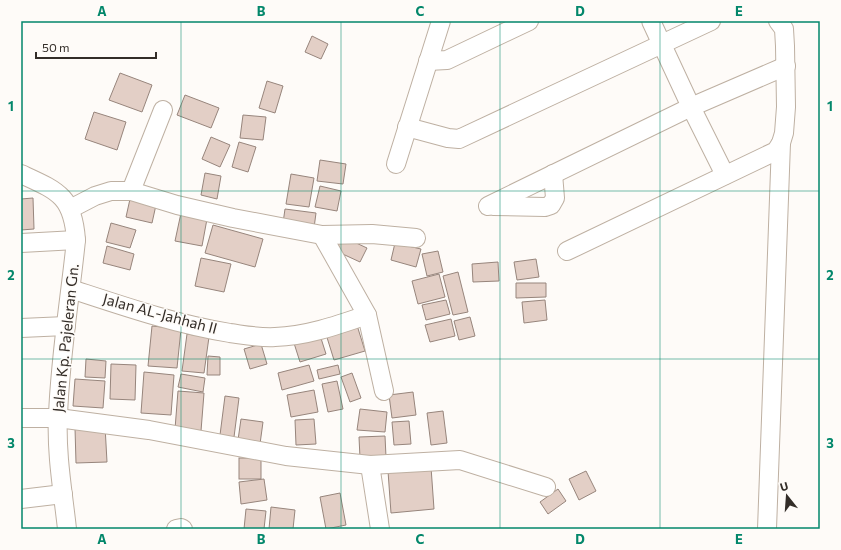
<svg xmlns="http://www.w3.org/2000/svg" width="841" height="550" font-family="Commissioner,sans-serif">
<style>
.building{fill:#e3cfc6;stroke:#97857c}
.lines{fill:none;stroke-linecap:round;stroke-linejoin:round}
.minor-casing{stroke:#beb0a2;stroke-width:20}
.minor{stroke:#fff;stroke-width:18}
.grid{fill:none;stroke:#03876b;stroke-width:1;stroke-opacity:0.55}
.labels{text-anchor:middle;stroke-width:3;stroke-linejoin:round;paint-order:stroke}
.street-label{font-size:15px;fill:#332d28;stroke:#fefbf8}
.neatline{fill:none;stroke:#03876b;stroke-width:1.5}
.grid-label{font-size:13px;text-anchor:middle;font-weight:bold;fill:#03876b}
</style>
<rect width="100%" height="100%" fill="#fefbf8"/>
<g class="building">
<path d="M312,36L328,44L321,59L305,52Z"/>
<path d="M120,73L152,85L142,112L109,100Z"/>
<path d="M267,81L283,86L275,113L259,108Z"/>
<path d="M185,95L219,108L211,128L177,115Z"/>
<path d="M94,112L126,122L117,150L85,139Z"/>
<path d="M243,115L266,117L263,140L240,138Z"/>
<path d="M211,137L230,145L220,167L202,159Z"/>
<path d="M239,142L256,147L248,172L232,167Z"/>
<path d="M320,160L346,164L343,184L317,181Z"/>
<path d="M205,173L221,176L217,199L201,195Z"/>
<path d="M291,174L314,178L309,207L286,204Z"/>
<path d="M320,186L341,191L337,211L315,207Z"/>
<path d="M33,198L34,229L21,230V199Z"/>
<path d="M130,199L156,205L152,223L126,217Z"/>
<path d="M285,209L316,213L314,228L283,223Z"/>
<path d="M181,213L207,219L202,246L175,241Z"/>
<path d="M111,223L136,230L130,248L106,242Z"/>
<path d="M213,225L263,239L255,267L205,253Z"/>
<path d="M341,236L367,248L360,262L334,250Z"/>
<path d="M395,243L421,249L416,267L391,260Z"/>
<path d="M107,246L134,254L130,270L103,263Z"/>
<path d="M438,251L443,272L427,276L422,254Z"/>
<path d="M201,258L231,264L224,292L195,286Z"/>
<path d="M536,259L539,277L517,280L514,262Z"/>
<path d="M498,262L499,281L473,282L472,264Z"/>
<path d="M458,272L468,312L453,315L443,276Z"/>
<path d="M439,274L445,297L418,304L412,281Z"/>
<path d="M516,283H546V297L516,298Z"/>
<path d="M446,300L450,314L426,320L422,305Z"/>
<path d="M545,300L547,320L524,323L522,302Z"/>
<path d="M470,317L475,336L459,340L454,321Z"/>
<path d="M451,319L455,336L430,342L425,325Z"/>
<path d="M356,322L365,351L334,360L325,331Z"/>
<path d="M152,326L181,329L177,368L148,366Z"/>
<path d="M319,332L326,354L300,362L293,340Z"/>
<path d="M187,334L209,337L204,373L182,371Z"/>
<path d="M261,344L267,364L250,369L244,349Z"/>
<path d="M208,356L220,357V375H207Z"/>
<path d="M86,359L106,361L105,378L85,377Z"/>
<path d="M111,364L136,365L135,400L110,399Z"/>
<path d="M309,365L314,381L282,390L278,373Z"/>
<path d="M338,365L340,374L319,379L317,370Z"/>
<path d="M144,372L174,375L171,415L141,413Z"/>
<path d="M352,373L361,398L350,402L341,377Z"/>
<path d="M181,374L205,378L203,392L178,387Z"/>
<path d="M75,379L105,381L103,408L73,406Z"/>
<path d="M337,381L343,409L328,412L322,384Z"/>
<path d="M314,390L318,412L291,417L287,395Z"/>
<path d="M178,391L204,393L201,431L175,429Z"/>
<path d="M413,392L416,415L392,418L389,395Z"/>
<path d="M225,396L239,398L234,437L220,435Z"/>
<path d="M360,409L387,412L385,432L357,430Z"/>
<path d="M443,411L447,443L431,445L427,413Z"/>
<path d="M241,419L263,422L260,444L238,440Z"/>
<path d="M314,419L316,444L296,445L295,420Z"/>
<path d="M409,421L411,444L394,445L392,422Z"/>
<path d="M105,426L107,462L76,463L75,428Z"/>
<path d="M385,436L386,457L360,458L359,437Z"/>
<rect x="239" y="458" width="22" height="21"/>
<path d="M431,467L434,509L391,513L388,471Z"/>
<path d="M586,471L596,491L579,500L569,479Z"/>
<path d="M264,479L267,500L241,504L239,482Z"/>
<path d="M558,489L566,501L548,514L540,502Z"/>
<path d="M340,493L346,525L326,529L320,497Z"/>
<path d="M271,507L295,510L293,529H269Z"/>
<path d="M246,509L266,511L264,529H244Z"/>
</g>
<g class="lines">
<defs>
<g id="minor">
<path d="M651,21L691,107L725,175"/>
<path d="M428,61L447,60L529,21"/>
<path d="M407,127L448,138L459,139L711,21"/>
<path d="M396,164L441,21"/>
<path d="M21,174C58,191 73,196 76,240C70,299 60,357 58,416C56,454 63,492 67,529"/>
<path d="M131,191L163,110"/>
<path d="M488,206L691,107L786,66"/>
<path d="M493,206L545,207L551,205L555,198L553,174"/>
<path d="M70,209L95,196L111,191H131L177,205L233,218L322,235L372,234L416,238"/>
<path d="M322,235L367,315L384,391"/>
<path d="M21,243L76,240"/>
<path d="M567,251L776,151L781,143L784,133L786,107L785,46L784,29L778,21"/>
<path d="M71,289C123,306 175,324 230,333C245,335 260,338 275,337C307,336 338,325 367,315"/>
<path d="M21,328L66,326"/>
<path d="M21,418H58L149,430L286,456L370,465L460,460L546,487"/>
<path d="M370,465L380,529"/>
<path d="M21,499L63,494"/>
<path d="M176,529L181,528L183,529"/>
<path d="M767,529L781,143"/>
</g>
</defs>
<use href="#minor" class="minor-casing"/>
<use href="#minor" class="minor"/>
</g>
<path class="grid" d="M181,21V529M341,21V529M500,21V529M660,21V529M21,191H820M21,359H820"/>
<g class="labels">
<g class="street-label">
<text transform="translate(160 314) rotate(15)" y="5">Jalan AL-Jahhah II</text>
<text transform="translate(66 338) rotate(-84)" y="5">Jalan Kp. Pajeleran Gn.</text>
</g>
</g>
<rect width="841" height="550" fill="none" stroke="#fefbf8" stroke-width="44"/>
<g transform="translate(787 496) rotate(343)" stroke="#fefbf8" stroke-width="3" paint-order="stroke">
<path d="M0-3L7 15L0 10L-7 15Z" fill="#332d28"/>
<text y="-6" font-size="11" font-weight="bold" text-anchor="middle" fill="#332d28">U</text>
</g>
<path d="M36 52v6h120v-6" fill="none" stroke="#332d28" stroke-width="2"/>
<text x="42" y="52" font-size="12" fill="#332d28" stroke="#fefbf8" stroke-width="3" paint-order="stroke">50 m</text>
<rect x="22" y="22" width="797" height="506" class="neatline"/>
<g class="grid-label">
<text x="102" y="16">A</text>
<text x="261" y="16">B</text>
<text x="420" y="16">C</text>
<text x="580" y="16">D</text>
<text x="739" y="16">E</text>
<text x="11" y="111">1</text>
<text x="830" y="111">1</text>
<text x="11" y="280">2</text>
<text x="830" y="280">2</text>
<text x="11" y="448">3</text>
<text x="830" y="448">3</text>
<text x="102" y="544">A</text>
<text x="261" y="544">B</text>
<text x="420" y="544">C</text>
<text x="580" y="544">D</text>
<text x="739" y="544">E</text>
</g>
</svg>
